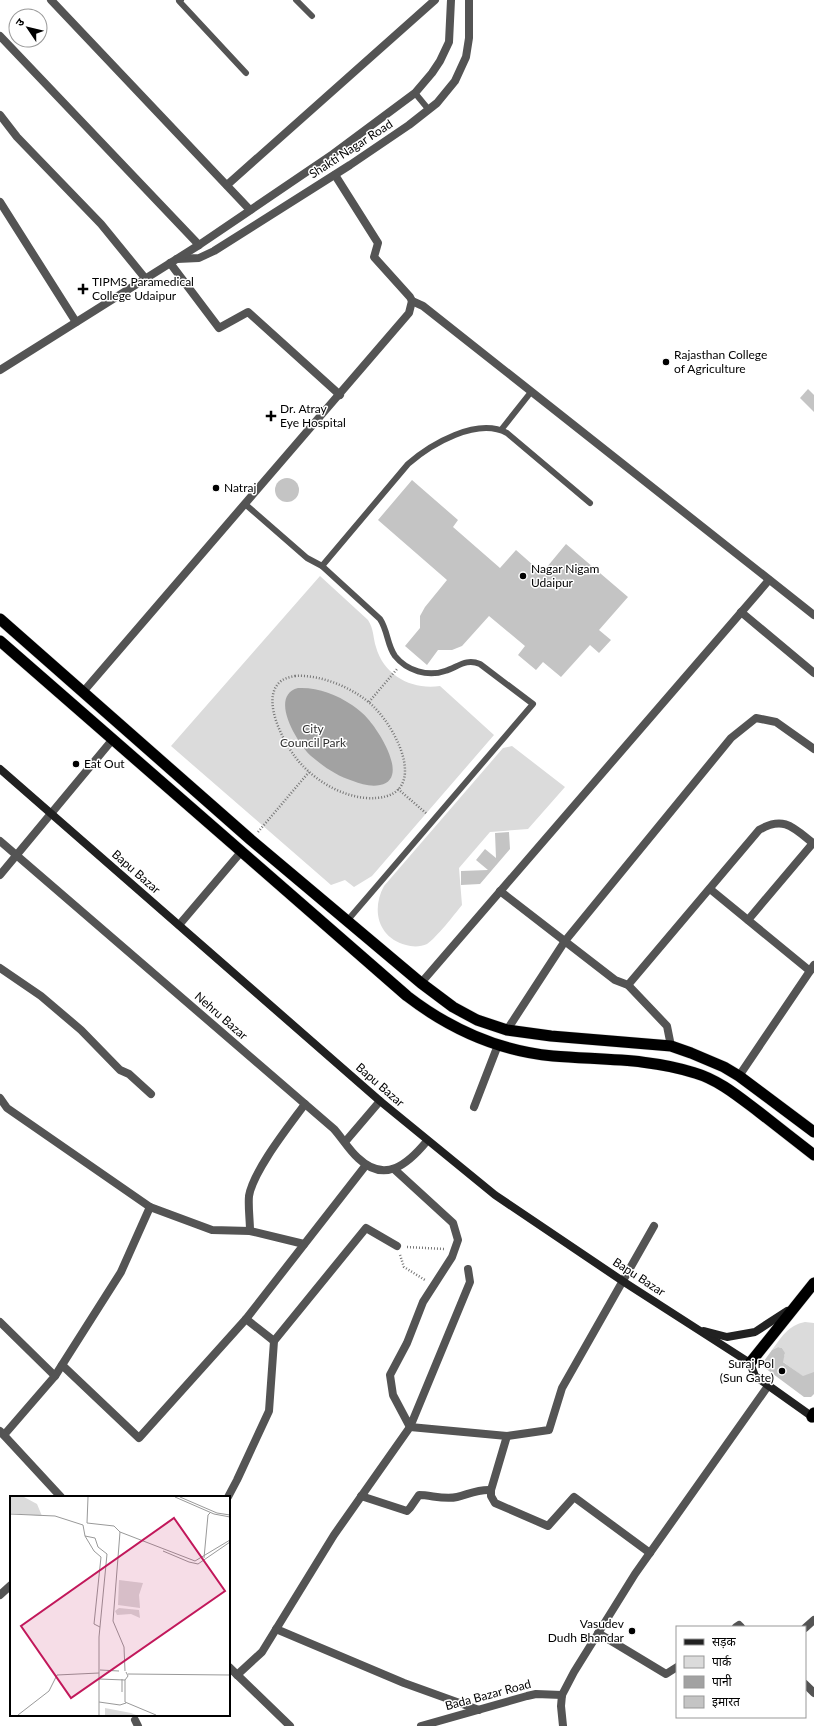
<svg xmlns="http://www.w3.org/2000/svg" width="814" height="1726" font-family="Lato,'Noto Sans Devanagari',sans-serif">
<style>
.green{fill:#dbdbdb}
.water{fill:#a2a2a2}
.building{fill:#c4c4c4}
.lines{fill:none;stroke-linecap:round;stroke-linejoin:round}
.trunk-casing{stroke:#dbdbdb;stroke-width:12}
.path{stroke:#767676;stroke-width:2.5;stroke-dasharray:1 2;stroke-linecap:butt}
.service{stroke:#545454;stroke-width:6}
.minor{stroke:#545454;stroke-width:8}
.tertiary{stroke:#545454;stroke-width:8}
.secondary{stroke:#212121;stroke-width:8}
.trunk{stroke:#000;stroke-width:11}
.poi-dot{fill:#000;stroke:#fff;stroke-width:1.5}
.labels{text-anchor:middle;stroke-width:3;stroke-linejoin:round;paint-order:stroke}
.street-label{font-size:12px;fill:#000;stroke:#fff}
.poi-label{font-size:12px;fill:#000;stroke:#fff;text-anchor:start}
.park-label{font-size:12px;fill:#323232;stroke:#fff}
.inset-road{fill:none;stroke:#999;stroke-width:1}
.view{fill:#c2185b;fill-opacity:0.15;stroke:#c2185b;stroke-width:2}
.inset-edge{fill:none;stroke:#000;stroke-width:2}
</style>
<rect width="100%" height="100%" fill="#fff"/>
<g class="green">
<path d="M320,576L368,620C374,629 373,638 376,647C384,676 412,690 440,686L494,735L372,876L354,887L345,880L331,885L171,746Z"/>
<path d="M512,746L565,787L528,829L490,832L459,868L462,905C454,915 437,937 427,944C421,947 412,947 406,945C378,938 371,910 384,886L503,748Z"/>
<path d="M805,1322L814,1323V1373L805,1378L782,1361L785,1354L782,1348L778,1347L772,1350C781,1338 788,1325 805,1322Z"/>
</g>
<path class="water" d="M298,688C317,687 336,694 352,705C358,709 364,714 368,719C379,731 410,779 380,785C371,787 361,784 353,781C337,776 324,767 311,756C298,744 268,696 298,688Z"/>
<g class="building">
<path d="M808,389L814,395V412L800,398Z"/>
<circle cx="287" cy="490" r="12"/>
<path d="M412,480L458,520L453,527L500,568L516,550L542,573L566,544L628,597L599,630L611,640L599,653L590,645L561,677L543,662L536,670L518,655L525,646L489,616L462,646L452,650H438L427,665L405,646L420,628V616L425,607L447,580L378,520Z"/>
<path d="M509,832L510,849L480,884L461,885V871L488,870L476,860L485,849L496,858L495,833Z"/>
<path d="M778,1347L782,1348L785,1353L783,1362L803,1376L814,1372V1394L811,1397H804L761,1365L772,1350Z"/>
</g>
<g class="lines">
<defs>
<g id="trunk">
<path d="M0,619L251,840L421,983L453,1007L477,1020L507,1030L551,1036L671,1046L691,1053L724,1067L739,1076L814,1132"/>
<path d="M0,641L407,996C450,1029 499,1051 553,1056C601,1060 649,1058 695,1073C719,1080 739,1097 759,1112C777,1126 796,1141 814,1155"/>
<path d="M750,1363L814,1283"/>
<path d="M812,1417L814,1413"/>
</g>
</defs>
<use href="#trunk" class="trunk-casing"/>
<g class="path">
<path d="M295,676C321,674 356,689 374,707C401,734 431,802 366,798C342,796 318,782 302,765C287,750 258,699 281,681C285,678 290,677 295,676Z"/>
<path d="M369,702L397,669"/>
<path d="M398,789L427,814"/>
<path d="M258,832L309,772"/>
<path d="M407,1247L444,1249"/>
<path d="M400,1255L404,1267L425,1280"/>
</g>
<g class="service">
<path d="M181,0L179,1L246,73"/>
<path d="M296,0L312,16"/>
<path d="M415,93L429,110"/>
<path d="M501,430L531,392"/>
<path d="M245,504L307,558L322,566L380,619C388,631 387,645 395,656C407,671 428,677 445,671C458,667 466,658 480,664L533,704L347,921"/>
<path d="M322,566L408,464C431,444 477,417 507,433L590,503"/>
</g>
<g class="minor">
<path d="M51,0L250,210"/>
<path d="M0,36L199,245"/>
<path d="M0,115L17,137L101,224L145,278"/>
<path d="M227,185L435,0"/>
<path d="M0,202L76,322"/>
<path d="M170,263L219,328L248,312L340,395"/>
<path d="M412,301L423,306L814,615"/>
<path d="M741,612L814,673"/>
<path d="M83,692L409,313L412,301L410,297L374,257L378,243L335,175"/>
<path d="M0,875L113,739"/>
<path d="M710,889L810,971"/>
<path d="M500,891L615,980L628,985L667,1026L671,1046"/>
<path d="M748,920L813,843"/>
<path d="M179,925L241,852"/>
<path d="M0,968L41,996L81,1030L120,1070L129,1074L151,1094"/>
<path d="M421,983L769,580"/>
<path d="M628,985L759,830C784,815 794,828 814,844"/>
<path d="M507,1030L565,941L731,738L756,718L776,722L814,749"/>
<path d="M739,1076L814,965"/>
<path d="M0,1098L7,1108L150,1207L121,1272L55,1376"/>
<path d="M474,1107L498,1045"/>
<path d="M345,1142L380,1101"/>
<path d="M394,1169L453,1223L458,1240L452,1257L423,1302L407,1343L390,1375L393,1395L410,1427L470,1282L468,1269"/>
<path d="M150,1207L212,1230L250,1231L304,1244"/>
<path d="M250,1231C250,1220 248,1207 249,1196C253,1171 289,1126 305,1104"/>
<path d="M246,1319L274,1341"/>
<path d="M0,1322L55,1376L4,1435"/>
<path d="M62,1365L139,1438L246,1319L366,1165"/>
<path d="M0,1431L61,1497"/>
<path d="M507,1436L491,1490V1496L495,1503L548,1526L574,1497L650,1553"/>
<path d="M361,1496L407,1511L410,1508L419,1495C431,1495 444,1500 457,1497C469,1494 478,1489 491,1490"/>
<path d="M228,1497L237,1480L269,1411L274,1341L366,1228L397,1246"/>
<path d="M0,1595L11,1585"/>
<path d="M736,1627L739,1625L741,1627"/>
<path d="M805,1628L814,1620"/>
<path d="M276,1629L404,1683L479,1710"/>
<path d="M598,1633L666,1674L677,1667"/>
<path d="M229,1667L290,1726"/>
<path d="M237,1675L262,1652L334,1535L410,1427L507,1436L549,1430L562,1388L654,1226"/>
<path d="M805,1684L814,1693"/>
<path d="M135,1720L138,1726"/>
<path d="M421,1726L527,1696L536,1694L562,1695"/>
</g>
<g class="tertiary">
<path d="M177,259L199,258L214,251L350,165L409,125L437,103L455,81L466,57L469,38V0"/>
<path d="M0,370L199,245L333,154L415,93L432,73L440,61L449,42L451,0"/>
<path d="M0,841L334,1129C342,1138 349,1150 358,1158C385,1184 408,1164 427,1141"/>
<path d="M563,1726L561,1706L562,1695L574,1672L635,1574L768,1386"/>
</g>
<g class="secondary">
<path d="M0,769L380,1101L495,1195L624,1282L750,1363L755,1376L814,1418"/>
<path d="M704,1331L727,1337L755,1332L787,1311"/>
</g>
<use href="#trunk" class="trunk"/>
</g>
<g class="poi-dot">
<path d="M81 283h4v4h4v4h-4v4h-4v-4h-4v-4h4z"/>
<circle cx="666" cy="362" r="4"/>
<path d="M269 410h4v4h4v4h-4v4h-4v-4h-4v-4h4z"/>
<circle cx="216" cy="488" r="4"/>
<circle cx="523" cy="576" r="4"/>
<circle cx="76" cy="764" r="4"/>
<circle cx="782" cy="1371" r="4"/>
<circle cx="632" cy="1631" r="4"/>
</g>
<g class="labels">
<g class="street-label">
<text transform="translate(351 149) rotate(-33)" y="4">Shakti Nagar Road</text>
<text transform="translate(136 872) rotate(41)" y="4">Bapu Bazar</text>
<text transform="translate(221 1016) rotate(41)" y="4">Nehru Bazar</text>
<text transform="translate(380 1085) rotate(41)" y="4">Bapu Bazar</text>
<text transform="translate(639 1277) rotate(33)" y="4">Bapu Bazar</text>
<text transform="translate(488 1695) rotate(-15)" y="4">Bada Bazar Road</text>
</g>
<g class="poi-label">
<text x="92" y="286">TIPMS Paramedical<tspan x="92" dy="14">College Udaipur</tspan></text>
<text x="674" y="359">Rajasthan College<tspan x="674" dy="14">of Agriculture</tspan></text>
<text x="280" y="413">Dr. Atray<tspan x="280" dy="14">Eye Hospital</tspan></text>
<text x="224" y="492">Natraj</text>
<text x="531" y="573">Nagar Nigam<tspan x="531" dy="14">Udaipur</tspan></text>
<text x="84" y="768">Eat Out</text>
<text x="774" y="1368" text-anchor="end">Suraj Pol<tspan x="774" dy="14">(Sun Gate)</tspan></text>
<text x="624" y="1628" text-anchor="end">Vasudev<tspan x="624" dy="14">Dudh Bhandar</tspan></text>
</g>
<g class="park-label">
<text x="313" y="733">City<tspan x="313" dy="14">Council Park</tspan></text>
</g>
</g>
<g transform="translate(10 1496)">
<rect width="220" height="220" fill="#fff"/>
<path d="M0,1H14L27,8L32,20L0,17ZM109,84L133,87L129,99L130,112L108,109ZM109,112L129,114L130,122L121,118L107,119L105,115ZM95,212L121,217L126,219H95Z" fill="#dbdbdb"/>
<path class="inset-road" d="M78,1L77,27L104,30L110,36L103,125L114,151L115,175M165,1L204,18L220,21M170,1L207,17L220,19M0,18L45,20L73,29M73,29L75,40L85,42L88,51L97,58L89,141V219M110,36L185,65L220,44M75,40L84,55L91,61L84,128L90,131M153,55L179,66L188,68L220,46M194,62L198,19L201,16M90,174L109,175M118,178L220,179M89,183L115,184L118,180L116,176M115,184V206L146,219M112,196V183M89,206L110,209L116,207M8,219L39,195L47,179L89,177"/>
<path class="view" d="M164,22L215,95L61,202L11,130Z"/>
<rect width="220" height="220" class="inset-edge"/>
</g>
<rect x="676" y="1626" width="130" height="92" fill="#ffffff" stroke="#999999"/>
<rect x="684" y="1639" width="20" height="6" fill="#212121" stroke="#999999"/>
<text x="712" y="1646" font-size="12" fill="#000000">सड़क</text>
<rect x="684" y="1656" width="20" height="12" fill="#dbdbdb" stroke="#999999"/>
<text x="712" y="1666" font-size="12" fill="#000000">पार्क</text>
<rect x="684" y="1676" width="20" height="12" fill="#a2a2a2" stroke="#999999"/>
<text x="712" y="1686" font-size="12" fill="#000000">पानी</text>
<rect x="684" y="1696" width="20" height="12" fill="#c4c4c4" stroke="#999999"/>
<text x="712" y="1706" font-size="12" fill="#000000">इमारत</text>
<g transform="translate(28 28) rotate(305)"><circle r="19" fill="#ffffff" stroke="#999999"/>
<path d="M0-3L7 15L0 10L-7 15Z" fill="#000000"/>
<text y="-6" font-size="11" font-weight="bold" text-anchor="middle" fill="#000000">उ</text>
</g>
</svg>
